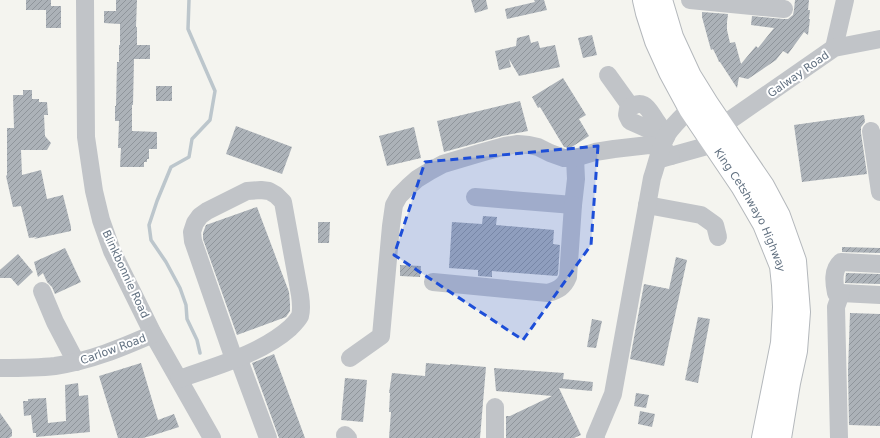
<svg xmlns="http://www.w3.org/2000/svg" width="880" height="438" font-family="'DejaVu Sans',sans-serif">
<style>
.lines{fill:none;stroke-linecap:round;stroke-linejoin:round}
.stream{stroke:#bcc6cc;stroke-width:3.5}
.building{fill:url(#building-hatch)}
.major-casing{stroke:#b4b8bc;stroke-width:24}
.minor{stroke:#c1c4c8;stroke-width:18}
.major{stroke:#fff;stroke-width:22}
.marked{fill:#1d4ed8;fill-opacity:0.2;stroke:#1d4ed8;stroke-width:3;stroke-dasharray:8 5;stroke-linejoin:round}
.labels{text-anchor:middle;stroke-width:4;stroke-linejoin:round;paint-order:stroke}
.street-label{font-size:11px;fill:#627181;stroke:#fff}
</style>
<defs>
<pattern id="building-hatch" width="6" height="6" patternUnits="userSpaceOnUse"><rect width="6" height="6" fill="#acb2b8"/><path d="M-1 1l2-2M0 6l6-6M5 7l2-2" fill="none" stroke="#8f959b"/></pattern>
</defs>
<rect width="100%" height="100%" fill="#f4f4ef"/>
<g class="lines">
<path class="stream" d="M189,0L188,29L215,91L210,120L192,139L189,157L171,167L157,201L149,225L151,240L166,262L180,288L186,305L187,319L197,340L200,353"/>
</g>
<g class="building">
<path d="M26,0H51V6H61V28H46V10H26Z"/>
<path d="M116,0H137L136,27H137V45H150V59H134L133,105H132V131L157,132V149H149V159H147V162H144V167H120L121,148H118L119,121H115V106H116L117,62H119V45H120V24L104,23V11H116Z"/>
<path d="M471,0H486L488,9L475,13Z"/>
<path d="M534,0H544L547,10L507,19L505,9L535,2Z"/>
<path d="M795,0H809L808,10H810L809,19H810L808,35L804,32L788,54L783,51L776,60L748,79L739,77L737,88L720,62H719L717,57L713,49L711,50L702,17V12L728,14L727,22V30L730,43L735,42L741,64L756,46L758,48L774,28L751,25L752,16L783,19H788L793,15L794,10Z"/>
<path d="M529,35L531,43L538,41L540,48L555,45L560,67L519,76L509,59L511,67L499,70L495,51L516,46L517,38Z"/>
<path d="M592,35L597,55L583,58L578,38Z"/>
<path d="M563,78L586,115L579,119L589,136L570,148L564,147L540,107L538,108L532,97Z"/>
<rect x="156" y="86" width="16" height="15"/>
<path d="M23,90H32V99H39V102H47L48,115H44L45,136L51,143L47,150H21L22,175L41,170L47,199L63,195L71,227V231L34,239L37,237L29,238L21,206L13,207L6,176L7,175V128H14L13,95H23Z"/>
<path d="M520,101L528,131L502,136L444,152L437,121Z"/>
<path d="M864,115L865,122L861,127V133L867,174L802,182L794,125Z"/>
<path d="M236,126L292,147L282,174L226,154Z"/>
<path d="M414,127L421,158L387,166L379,136Z"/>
<path d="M257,207L289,292L290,304V311L286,317L237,335L203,239V233L206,225Z"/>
<path d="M483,216L497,217L496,225L554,230L553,244L560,245L558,274L557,276L492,271V277L478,276V270L449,268L452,222L482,224Z"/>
<path d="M318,222H330L329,243H318Z"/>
<path d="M842,247L880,248V253L842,252Z"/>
<path d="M65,248L81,282L55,294L52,287L47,282L43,273L38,277L34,262Z"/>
<path d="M18,254L33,272L18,286L11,278H0V270Z"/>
<path d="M676,257L687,260L664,366L630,359L644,284L669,289Z"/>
<path d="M400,265L421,266L420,277L400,276Z"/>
<path d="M846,273L880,274V284L845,283Z"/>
<path d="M850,313L880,314V426L849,425L848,371Z"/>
<path d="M698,317L710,319L698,383L685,380Z"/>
<path d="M592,319L602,321L596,348L587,347Z"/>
<path d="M274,354L305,438H279L252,363Z"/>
<path d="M141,363L158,420L174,414L179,427L154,435L143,438H118L99,376Z"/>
<path d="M426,363L450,365V364L486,367L480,438H389L391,412H389L390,393H389L392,373L425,376Z"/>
<path d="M494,368L564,373L563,379L593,382L592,391L559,388L581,435L574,438H506V416H510L552,396L496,391Z"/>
<path d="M345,378L367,380L363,422L341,420Z"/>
<path d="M78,383L79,396L88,395L90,432L36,437V433H33L31,415L24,416L23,401H28V399L46,398L48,423L66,421L65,385Z"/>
<path d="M636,393L649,395L646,408L634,406Z"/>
<path d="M640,411L655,414L652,427L638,424Z"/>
<path d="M0,413L12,430V436L9,438H0Z"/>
</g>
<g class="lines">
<defs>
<g id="major">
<path id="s1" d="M644,0L647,13L656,41L670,72L690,109L742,186L764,224L781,266L783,285L784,307L782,343L763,438"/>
<path d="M661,0L672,37L690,76L708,105L763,186L779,216L795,261L799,312L796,351L789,383L780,438"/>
</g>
</defs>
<use href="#major" class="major-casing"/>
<g class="minor">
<path d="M85,0L86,137L94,191L101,220L112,251L153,334L212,438"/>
<path d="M690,0L784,9"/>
<path d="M834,48L845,0"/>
<path d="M608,75L631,107"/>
<path d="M723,125L834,48L880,39"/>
<path d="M871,131L880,192"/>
<path d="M666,137L630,121L627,115L628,109C645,96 649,111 657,122C660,127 663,131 667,134"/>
<path d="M660,159L714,144"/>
<path d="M475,197L573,205L576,179L575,158"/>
<path d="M647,205L701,215L715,225L718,237"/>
<path d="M433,282L548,293C558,290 564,287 568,277L573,205"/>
<path d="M42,291L55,322L76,362"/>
<path d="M841,293L880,295"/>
<path d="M238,357L268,438"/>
<path d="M350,358L381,336L391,226L394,205L399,196L408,187L417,179L430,171L443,164L480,153L505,146L518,144L529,145L538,147L550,153L564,158H575L595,152L614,149L649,145L662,148L671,156"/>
<path d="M0,368C18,368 37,368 55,366C90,361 121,348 153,334"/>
<path d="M179,379C215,366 261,354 290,328C293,325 298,320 300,316C302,309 301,302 300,295L283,202L276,195L269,191L261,190L247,191L207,211L200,216L195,223L192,232L193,241L234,359"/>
<path d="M495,407V438"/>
<path d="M345,435L348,438"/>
<path d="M596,438L595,437L613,394L652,178C657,164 660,146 668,133C674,124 682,117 690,109"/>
<path d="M839,438L836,307L841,293H836C834,283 832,270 841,262L880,264"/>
</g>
<use href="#major" class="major"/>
</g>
<path class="marked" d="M598,146L591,245L523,340L394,255L425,162Z"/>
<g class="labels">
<g class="street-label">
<text transform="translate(798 74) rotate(-35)" y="4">Galway Road</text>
<text dy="4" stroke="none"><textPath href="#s1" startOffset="237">King Cetshwayo Highway</textPath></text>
<text transform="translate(126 274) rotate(65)" y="4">Blinkbonnie Road</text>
<text transform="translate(113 349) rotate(-20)" y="4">Carlow Road</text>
</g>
</g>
</svg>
